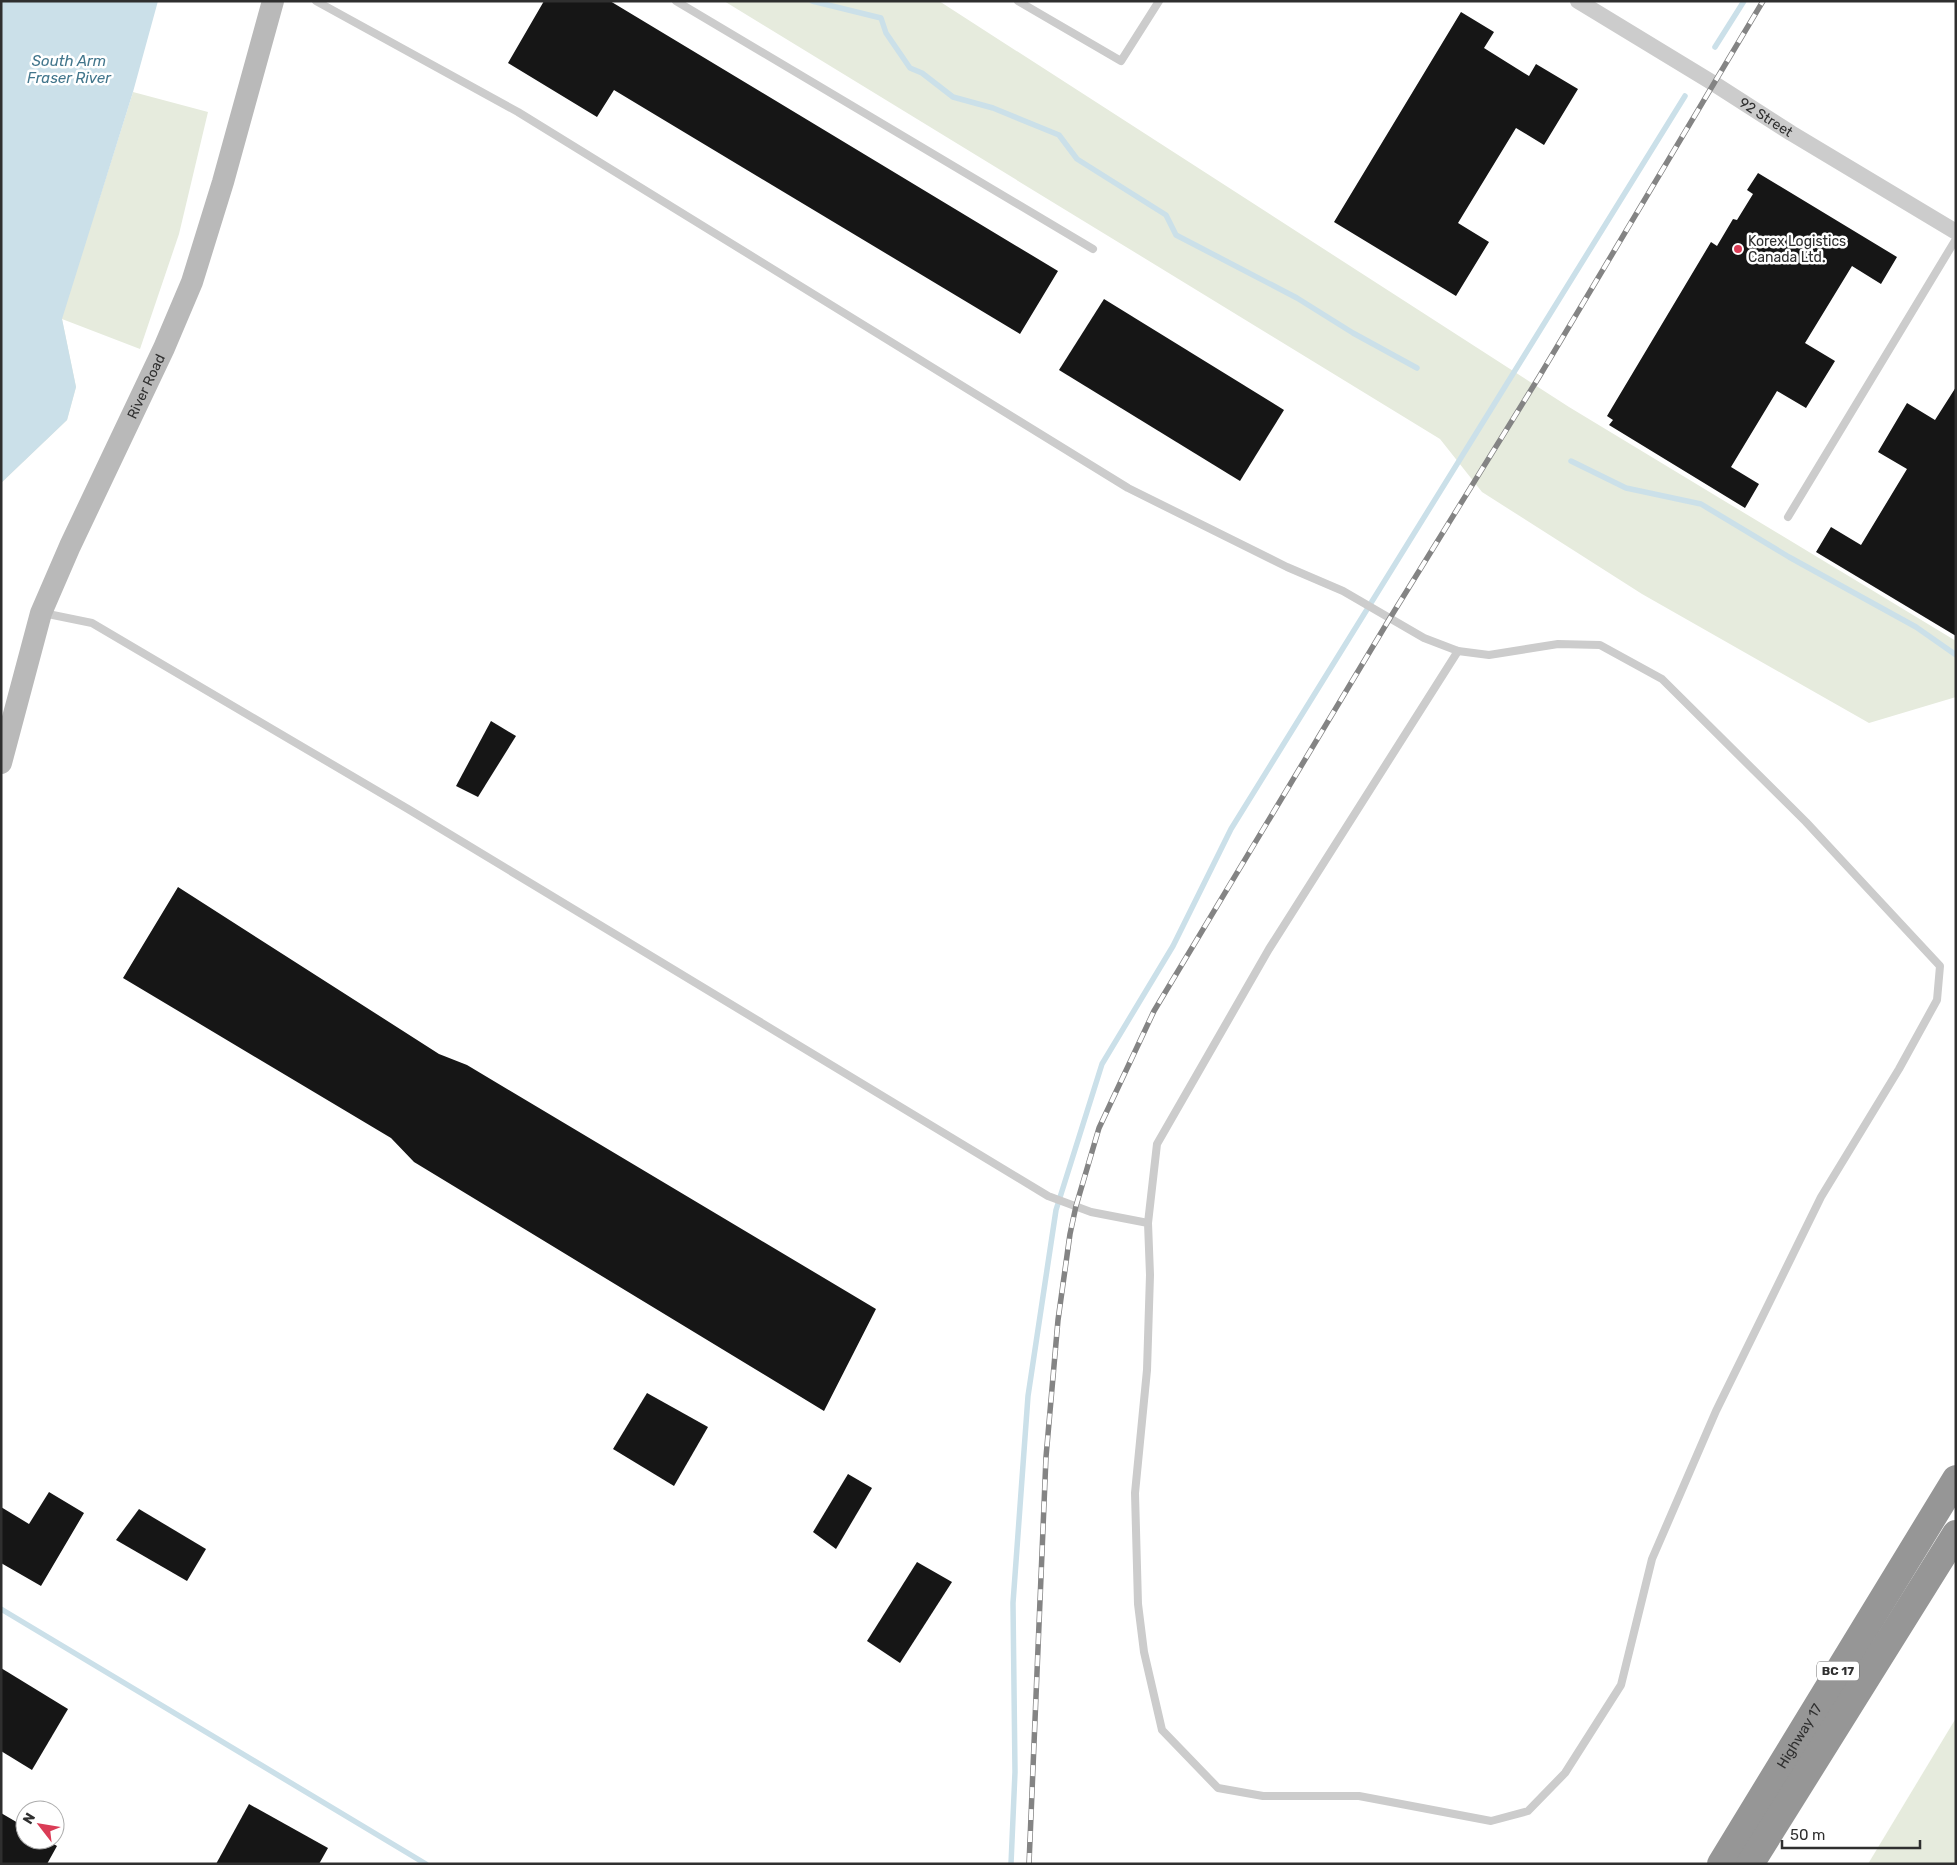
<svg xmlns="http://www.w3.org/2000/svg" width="1957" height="1865" font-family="Rubik,sans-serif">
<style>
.green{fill:#e6ebdd}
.water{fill:#cbe0e9}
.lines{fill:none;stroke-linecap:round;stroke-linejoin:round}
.stream{stroke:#cbe0e9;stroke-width:5.5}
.building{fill:#161616}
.lane{stroke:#ccc;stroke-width:8}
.street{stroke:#ccc;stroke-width:16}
.secondary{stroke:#b9b9b9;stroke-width:22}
.highway{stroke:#969696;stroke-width:28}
.rail-casing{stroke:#848484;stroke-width:5.5}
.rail{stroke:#fff;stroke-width:4;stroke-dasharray:11;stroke-linecap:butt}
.poi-dot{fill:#da3c56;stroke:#fff;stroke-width:2}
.labels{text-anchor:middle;stroke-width:5;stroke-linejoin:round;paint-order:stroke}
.shield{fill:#fff;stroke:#6d6d6d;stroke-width:1}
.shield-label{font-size:12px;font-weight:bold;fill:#2f2f2f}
.street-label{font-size:14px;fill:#2f2f2f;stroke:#fff}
.poi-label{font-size:14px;fill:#2f2f2f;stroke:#fff;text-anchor:start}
.water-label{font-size:15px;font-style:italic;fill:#42768c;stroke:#fff}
</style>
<rect width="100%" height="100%" fill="#fff"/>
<g class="green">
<path d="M724,1H939L1569,407L1956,641V697L1869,723L1642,594L1482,492L1440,439Z"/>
<path d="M133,92L208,112L179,234L140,349L62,319L76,387L67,420L1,483L97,206Z"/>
<path d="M1956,1718V1864H1868Z"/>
</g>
<path class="water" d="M1,1H158L133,92L62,319L76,387L67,420L1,483Z"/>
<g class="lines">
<g class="stream">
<path d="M812,1L881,18L886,33L910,68L922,73L953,97L993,108L1059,135L1077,159L1166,215L1176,235L1297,298L1353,333L1417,368"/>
<path d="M1715,47L1744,1"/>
<path d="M1571,461L1626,488L1701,504L1789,557L1916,627L1956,655"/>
<path d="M1,1609L426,1864"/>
<path d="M1011,1864L1015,1772L1013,1603L1028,1396L1056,1210L1102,1064L1173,946L1231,829L1685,96"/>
</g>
</g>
<g class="building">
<path d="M544,1H610L1058,271L1020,334L614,90L597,117L508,63Z"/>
<path d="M1461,12L1494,32L1484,48L1529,76L1536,64L1578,89L1544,145L1516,128L1458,223L1489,242L1456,296L1334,222Z"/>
<path d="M1758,173L1897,257L1881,284L1852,266L1805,343L1835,361L1806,408L1777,391L1731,467L1759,484L1745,508L1609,425L1613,420L1607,416L1711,242L1717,246L1733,219L1737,220L1753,194L1747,190Z"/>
<path d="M1104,299L1284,410L1240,481L1059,370Z"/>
<path d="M1956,387V636L1816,552L1831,527L1861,545L1907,469L1878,452L1907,403L1935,420Z"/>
<path d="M491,721L516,736L478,797L456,786Z"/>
<path d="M178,887L439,1054L467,1065L876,1309L824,1411L414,1162L391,1138L123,978Z"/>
<path d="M647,1393L708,1427L674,1486L613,1449Z"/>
<path d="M848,1474L872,1488L836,1549L813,1532Z"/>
<path d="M49,1492L84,1513L41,1586L1,1563V1507L29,1524Z"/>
<path d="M139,1509L206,1549L187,1581L116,1540Z"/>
<path d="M917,1562L952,1582L900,1663L867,1641Z"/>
<path d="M1,1668L68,1709L32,1770L1,1751Z"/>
<path d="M249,1804L328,1848L319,1864H216Z"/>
<path d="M1,1813L25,1827V1840H47L57,1846L47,1864H1Z"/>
</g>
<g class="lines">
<g class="lane">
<path d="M676,1L1093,249"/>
<path d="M1018,1L1121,61L1159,1"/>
<path d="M1788,517L1956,239"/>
<path d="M43,613L92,623L408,809L1048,1196L1091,1212L1148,1223L1150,1275L1147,1370L1135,1493L1138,1604L1144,1652L1162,1730L1218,1788L1263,1796H1359L1491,1821L1528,1811L1565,1773L1621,1685L1652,1559L1716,1411L1821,1197L1899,1069L1937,1000L1940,966L1806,822L1662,679L1600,645L1558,644L1489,655L1458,651L1424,638L1343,591L1287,567L1128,488L518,112L316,1"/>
<path d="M1148,1223L1157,1144L1269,949L1458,651"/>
</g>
<path class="street" id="s1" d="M1578,1L1713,83L1791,133L1956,232"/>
<path class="secondary" id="s2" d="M1,763L41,613L70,546L164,348L192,282L223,182L273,1"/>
<g class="highway">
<path id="s3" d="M1721,1864L1956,1479"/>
<path d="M1750,1864L1956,1534"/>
</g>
<defs>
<path id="rail" d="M1029,1864L1046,1457L1058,1320L1070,1234L1076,1206L1099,1128L1154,1011L1390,618L1539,377L1763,1"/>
</defs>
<use href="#rail" class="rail-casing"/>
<use href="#rail" class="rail"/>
</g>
<circle class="poi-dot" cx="1738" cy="249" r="5"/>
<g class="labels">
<rect class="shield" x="1817" y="1661.5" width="42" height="19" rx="4"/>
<g class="shield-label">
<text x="1838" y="1675">BC 17</text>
</g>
<g class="street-label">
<text dy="5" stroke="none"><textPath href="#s1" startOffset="221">92 Street</textPath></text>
<text dy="5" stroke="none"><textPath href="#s2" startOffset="405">River Road</textPath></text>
<text dy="5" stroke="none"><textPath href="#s3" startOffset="150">Highway 17</textPath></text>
</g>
<g class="poi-label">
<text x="1748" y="246">Korex Logistics<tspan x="1748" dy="16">Canada Ltd.</tspan></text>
</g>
<g class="water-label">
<text x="69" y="66">South Arm<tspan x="69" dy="17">Fraser River</tspan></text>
</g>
</g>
<rect width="1957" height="1865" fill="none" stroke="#2f2f2f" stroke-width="5"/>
<g transform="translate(40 1825) rotate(301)"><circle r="24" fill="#ffffff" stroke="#acacac"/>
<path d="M0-4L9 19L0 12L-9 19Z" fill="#da3c56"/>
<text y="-8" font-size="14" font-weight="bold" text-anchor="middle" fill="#2f2f2f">N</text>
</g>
<path d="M1782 1840v8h138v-8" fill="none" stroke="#2f2f2f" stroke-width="2.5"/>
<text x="1790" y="1840" font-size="15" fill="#2f2f2f" stroke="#ffffff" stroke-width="4" paint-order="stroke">50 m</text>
</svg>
